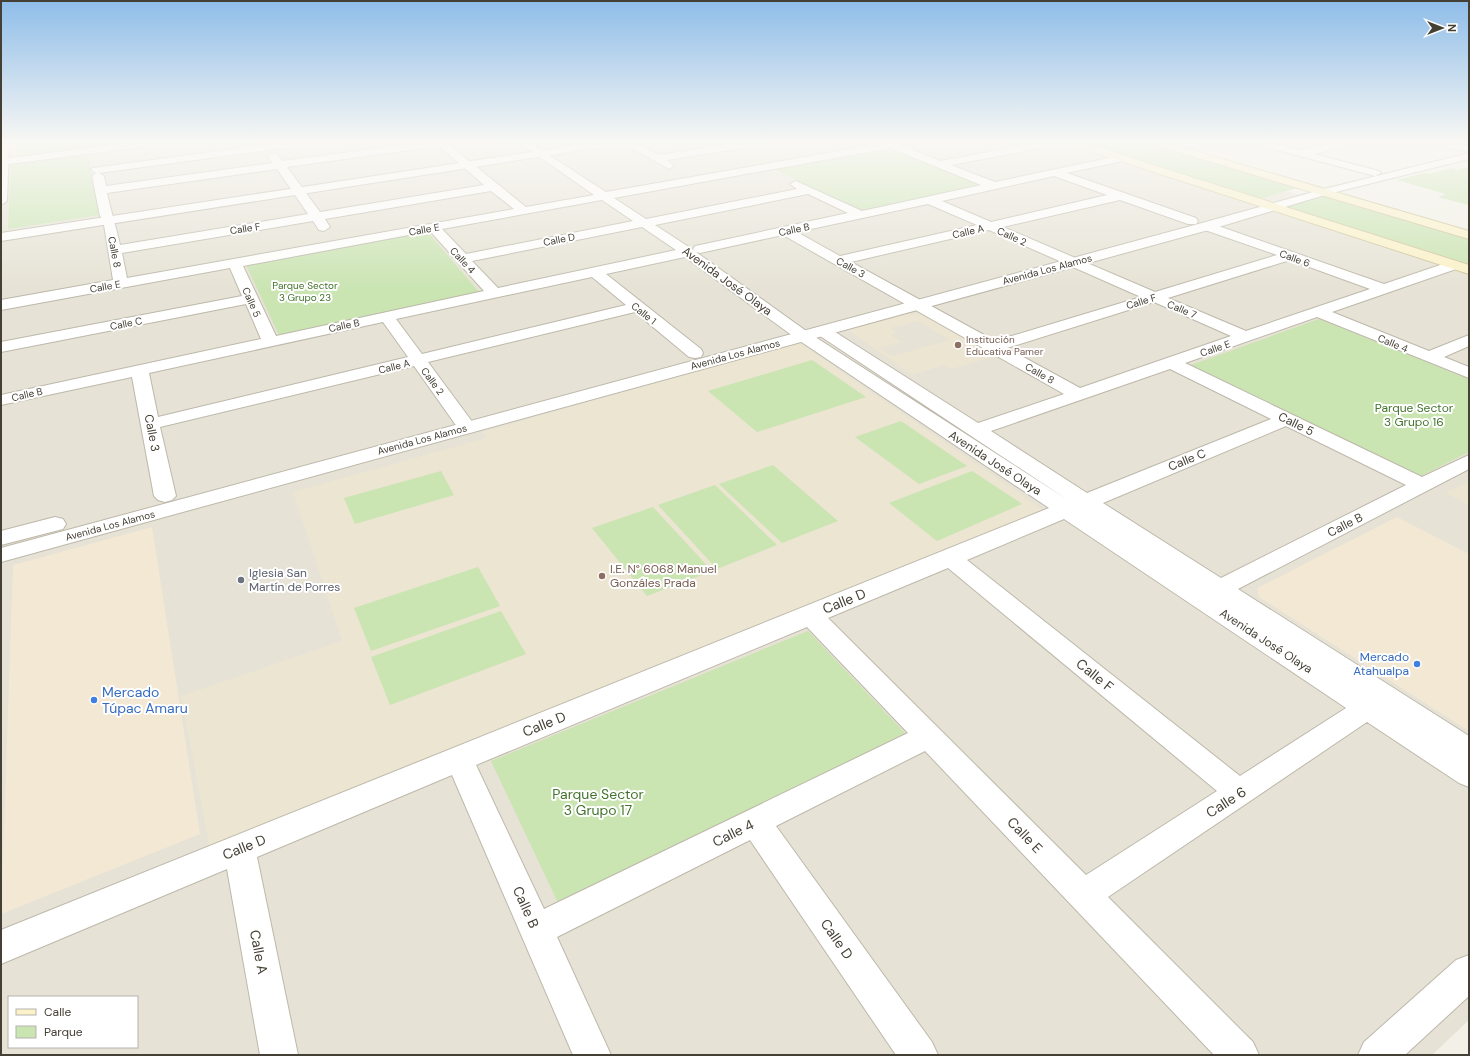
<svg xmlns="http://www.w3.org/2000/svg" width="1470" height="1056" font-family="'DM Sans',sans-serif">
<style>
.residential{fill:#e6e2d5;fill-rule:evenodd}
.commercial{fill:#f3e8d3}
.education{fill:#ebe5d2;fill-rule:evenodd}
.green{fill:#cae4b2}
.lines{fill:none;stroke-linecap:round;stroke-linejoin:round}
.minor-casing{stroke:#bdb8aa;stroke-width:2}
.tertiary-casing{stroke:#bdb8aa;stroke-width:2}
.secondary-casing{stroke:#cfc499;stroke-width:2}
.minor{fill:#fff;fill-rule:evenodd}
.tertiary{fill:#fff;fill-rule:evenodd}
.secondary{fill:#fbf2c8;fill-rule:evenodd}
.education-dot{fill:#8d6e63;stroke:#fff;stroke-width:1.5}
.worship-dot{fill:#6b7280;stroke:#fff;stroke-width:1.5}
.shop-dot{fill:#3f7fe0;stroke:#fff;stroke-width:1.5}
.labels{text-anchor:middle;stroke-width:4;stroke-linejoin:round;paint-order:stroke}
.far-street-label{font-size:10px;fill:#454036;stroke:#fff}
.far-park-label{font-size:10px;fill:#43732d;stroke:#fff}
.far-education-label{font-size:10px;fill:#785e54;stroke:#fff;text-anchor:start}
.street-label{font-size:12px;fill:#454036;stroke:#fff}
.park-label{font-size:12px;fill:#43732d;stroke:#fff}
.education-label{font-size:12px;fill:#785e54;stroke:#fff;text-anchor:start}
.worship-label{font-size:12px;fill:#5b616d;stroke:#fff;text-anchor:start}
.shop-label{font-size:12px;fill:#366cbe;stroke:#fff;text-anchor:end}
.near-street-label{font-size:14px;fill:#454036;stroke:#fff}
.near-shop-label{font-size:14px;fill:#366cbe;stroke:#fff;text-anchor:start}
.near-park-label{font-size:14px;fill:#43732d;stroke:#fff}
</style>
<rect width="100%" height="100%" fill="#f2f0e7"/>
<path class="residential" d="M1,144H1136L1469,248V1020L1432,1055H1ZM9,997H137V1047H9Z"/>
<g class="commercial">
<path d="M1397,517L1469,554V731L1259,597L1257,588Z"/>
<path d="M152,527L200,834L1,914L13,565Z"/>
</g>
<g class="education">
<path d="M908,313L912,315L921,313L937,322L941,321L999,355L951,369L945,365L912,375L845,328ZM918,321L950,340L892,356L880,348L901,342L891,335L897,333L890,328Z"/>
<path d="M796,344H801L1043,510L211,855L181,696L342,641L293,492L486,438L482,432Z"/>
<path d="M1469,481V505L1445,493Z"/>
</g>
<g class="green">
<path d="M18,144H118L18,156Z"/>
<path d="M1085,144H1154L1300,187L1259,199Z"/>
<path d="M890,148L983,185L861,211L772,168Z"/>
<path d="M88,152L99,215L8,229L11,162Z"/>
<path d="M1469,167V205L1438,197L1446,194L1397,180L1424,173L1430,174L1451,168L1458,170Z"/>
<path d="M1322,195L1330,196L1469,237V265L1287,207L1285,205Z"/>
<path d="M427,231L479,292L279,335L246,265Z"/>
<path d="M1319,319L1469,379V452L1419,477L1191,365Z"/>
<path d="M812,360L866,397L757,432L708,391Z"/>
<path d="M901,421L967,466L919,484L855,437Z"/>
<path d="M773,465L838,521L782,543L719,484Z"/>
<path d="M441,471L454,495L355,524L344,498Z"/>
<path d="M972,471L1022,504L937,541L889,503Z"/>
<path d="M715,485L777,545L717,569L658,505Z"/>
<path d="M653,507L712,571L647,596L592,528Z"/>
<path d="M478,567L500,606L371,651L354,608Z"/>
<path d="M501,611L526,654L390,705L371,657Z"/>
<path d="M808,631L905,733L561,909L491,761Z"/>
</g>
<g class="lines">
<defs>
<g id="minor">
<path d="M121,144H147L142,147L1,165V159H3Z"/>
<path d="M271,144H296L291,147L99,173L104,176L106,186L272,163L268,156L273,153L277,154L282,161L411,144H436L431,147L287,167L320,212L484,185L437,144H448L526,207L594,195L521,144H532L606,192L879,144H899L940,161L1032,144H1052L1047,147L951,165L995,182L1123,155L1127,156L1128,158L1127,160L1067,173L1196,218L1198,221L1196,224H1188L1120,200L1003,227L1155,292L1277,255L1202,229L1201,226L1207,222L1384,284L1449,262H1459L1461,265L1459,268L1332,312L1429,351L1469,335V346L1444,357L1469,367V378L1317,317L1185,363L1422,477L1469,455V469L1238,589L1469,736V787L1459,783L1367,722L1108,897L1253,1042L1259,1055H1214L925,751L776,826L932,1042L938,1055H896L750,840L557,937L611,1055H573L452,775L257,857L298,1055H260L227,869L1,964V930L1049,508L797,339L685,257L606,274L701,349L703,353L701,357L695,358L689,357L635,312L428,362L476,427L474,431L467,433L460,431L414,366L160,427L176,496L172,500L165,502L158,500L154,496L132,377L1,405V395L261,339L246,304L1,352V342L242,296L230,268L1,310V300L113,280L103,219L100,216L92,176L96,173L91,170L93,168ZM890,148L981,185L862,211L796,181L790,184L797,189L646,219L614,198ZM277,169L308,214L120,245C116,226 111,212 107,193ZM1054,176L1107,195L991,222L942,201ZM491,191L514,209L127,278L122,253L313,221L319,230L324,231L330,227L325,219ZM808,194L848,213L700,245L695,246L693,249L695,251L655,225ZM602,200L633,221L466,254L442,229ZM928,204L977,225L840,256L797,232ZM642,227L676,250L498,288L472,261ZM989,230L1141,297L995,341L851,262ZM430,231L484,291L276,336L243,266ZM783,235L1064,394L978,423L832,330L826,328L820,330L818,333L820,336L1068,500L809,333L696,252L700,253ZM1290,260L1370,289L1246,331L1168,298ZM592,277L626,305L422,354L396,319ZM1154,302L1231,336L1080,388L1007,348ZM383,322L408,357L158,417L149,373ZM1170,369L1271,419L1087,493L991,431ZM1286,426L1406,485L1221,578L1103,503ZM1064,519L1346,708L1240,776L967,560ZM948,568L1217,791L1086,875L828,618ZM807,627L908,733L544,909L476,765Z"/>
<path d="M625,144H637L658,155L732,144H754L749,147L667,160L674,166L669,169Z"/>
<path d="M1176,144H1197L1192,147L1170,149L1169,147L1170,145Z"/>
<path d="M1261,144H1276L1301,150L1330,144H1346L1345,146L1314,154L1379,171L1381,173L1375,176L1262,146Z"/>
<path d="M1437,144C1448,143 1458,144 1469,147V151L1442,147Z"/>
</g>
<g id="tertiary">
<path d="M1,144H9L7,201L1,205Z"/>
<path d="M584,144H607L602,147L1,241V233Z"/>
<path d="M1469,153V159L1328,194L1212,229L1,562V548L1202,223L1320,190Z"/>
<path d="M55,517L63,519L66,524L63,529L1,545V531Z"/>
<path d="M1469,955V996L1405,1055H1358L1364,1042L1456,960Z"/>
</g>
<g id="secondary">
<path d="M1073,144H1087L1469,265V274L1074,146Z"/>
<path d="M1156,144H1171L1469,231V239L1157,146Z"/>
</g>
</defs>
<use href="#minor" class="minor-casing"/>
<use href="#tertiary" class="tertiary-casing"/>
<use href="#secondary" class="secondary-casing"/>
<use href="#minor" class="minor"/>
<use href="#tertiary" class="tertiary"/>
<use href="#secondary" class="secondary"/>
</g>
<linearGradient id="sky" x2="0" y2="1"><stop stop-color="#8ebde9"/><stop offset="0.49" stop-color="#f9f8f4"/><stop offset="1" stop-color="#f9f8f4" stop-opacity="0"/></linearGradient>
<rect width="1470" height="291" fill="url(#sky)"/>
<g class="education-dot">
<circle cx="958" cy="345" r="4"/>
<circle cx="602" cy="576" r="4"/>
</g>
<circle class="worship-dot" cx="241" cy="580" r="4"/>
<g class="shop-dot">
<circle cx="1417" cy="664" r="4"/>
<circle cx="94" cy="700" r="4"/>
</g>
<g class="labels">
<g class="far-street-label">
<text transform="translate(245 228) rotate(-9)" y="4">Calle F</text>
<text transform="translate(424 229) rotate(-10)" y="4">Calle E</text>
<text transform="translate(794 229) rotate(-12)" y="4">Calle B</text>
<text transform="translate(968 231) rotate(-13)" y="4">Calle A</text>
<text transform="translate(1012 236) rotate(24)" y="4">Calle 2</text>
<text transform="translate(559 239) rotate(-11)" y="4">Calle D</text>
<text transform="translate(115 252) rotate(79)" y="4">Calle 8</text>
<text transform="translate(1295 258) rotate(20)" y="4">Calle 6</text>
<text transform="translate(463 260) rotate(47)" y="4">Calle 4</text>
<text transform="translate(851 267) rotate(29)" y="4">Calle 3</text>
<text transform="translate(1047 269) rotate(-15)" y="4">Avenida Los Alamos</text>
<text transform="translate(105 286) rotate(-10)" y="4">Calle E</text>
<text transform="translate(1141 301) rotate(-17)" y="4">Calle F</text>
<text transform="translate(252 302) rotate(66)" y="4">Calle 5</text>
<text transform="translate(1182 309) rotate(23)" y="4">Calle 7</text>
<text transform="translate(644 313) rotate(39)" y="4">Calle 1</text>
<text transform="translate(126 323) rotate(-11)" y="4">Calle C</text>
<text transform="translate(344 325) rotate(-12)" y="4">Calle B</text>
<text transform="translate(1393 343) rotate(22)" y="4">Calle 4</text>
<text transform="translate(1215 348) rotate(-19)" y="4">Calle E</text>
<text transform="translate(735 354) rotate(-15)" y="4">Avenida Los Alamos</text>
<text transform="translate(394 366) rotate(-14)" y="4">Calle A</text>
<text transform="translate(1040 373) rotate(29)" y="4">Calle 8</text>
<text transform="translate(433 381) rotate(54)" y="4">Calle 2</text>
<text transform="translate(27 394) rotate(-13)" y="4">Calle B</text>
<text transform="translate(422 439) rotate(-15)" y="4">Avenida Los Alamos</text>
<text transform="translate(110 525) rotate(-15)" y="4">Avenida Los Alamos</text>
</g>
<g class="far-park-label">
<text x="305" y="289">Parque Sector<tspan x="305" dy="12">3 Grupo 23</tspan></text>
</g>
<g class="far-education-label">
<text x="966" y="343">Institución<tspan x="966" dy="12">Educativa Pamer</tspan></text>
</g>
<g class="street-label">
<text transform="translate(727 281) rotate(36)" y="4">Avenida José Olaya</text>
<text transform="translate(1296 424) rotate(26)" y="4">Calle 5</text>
<text transform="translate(152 433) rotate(79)" y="4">Calle 3</text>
<text transform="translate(1187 460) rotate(-22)" y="4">Calle C</text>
<text transform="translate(995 463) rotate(33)" y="4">Avenida José Olaya</text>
<text transform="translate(1345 525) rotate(-27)" y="4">Calle B</text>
<text transform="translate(1266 641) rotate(33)" y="4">Avenida José Olaya</text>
</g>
<g class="park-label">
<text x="1414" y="412">Parque Sector<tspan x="1414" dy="14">3 Grupo 16</tspan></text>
</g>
<g class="education-label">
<text x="610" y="573">I.E. N° 6068 Manuel<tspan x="610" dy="14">Gonzáles Prada</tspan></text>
</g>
<g class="worship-label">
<text x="249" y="577">Iglesia San<tspan x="249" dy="14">Martín de Porres</tspan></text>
</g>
<g class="shop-label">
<text x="1409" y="661">Mercado<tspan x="1409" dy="14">Atahualpa</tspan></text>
</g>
<g class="near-street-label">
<text transform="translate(844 601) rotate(-22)" y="5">Calle D</text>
<text transform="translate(1095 675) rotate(39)" y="5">Calle F</text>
<text transform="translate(544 724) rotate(-22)" y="5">Calle D</text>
<text transform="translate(1226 802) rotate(-33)" y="5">Calle 6</text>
<text transform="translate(733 833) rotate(-26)" y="5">Calle 4</text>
<text transform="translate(1025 835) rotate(46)" y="5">Calle E</text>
<text transform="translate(244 847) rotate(-22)" y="5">Calle D</text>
<text transform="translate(526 907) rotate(66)" y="5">Calle B</text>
<text transform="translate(837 939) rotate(55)" y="5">Calle D</text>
<text transform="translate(259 952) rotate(79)" y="5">Calle A</text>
</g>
<g class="near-shop-label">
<text x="102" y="697">Mercado<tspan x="102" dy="16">Túpac Amaru</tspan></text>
</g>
<g class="near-park-label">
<text x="598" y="799">Parque Sector<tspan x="598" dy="16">3 Grupo 17</tspan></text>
</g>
</g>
<rect width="1470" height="1056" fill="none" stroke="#454036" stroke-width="4"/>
<rect x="8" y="996" width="130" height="52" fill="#ffffff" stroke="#b5b3af"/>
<rect x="16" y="1009" width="20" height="6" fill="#fbf2c8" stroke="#b5b3af"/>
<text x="44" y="1016" font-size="12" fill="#454036">Calle</text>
<rect x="16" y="1026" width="20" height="12" fill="#cae4b2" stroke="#b5b3af"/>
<text x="44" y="1036" font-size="12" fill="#454036">Parque</text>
<g transform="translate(1442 28) rotate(90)" stroke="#ffffff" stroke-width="3" paint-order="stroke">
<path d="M0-3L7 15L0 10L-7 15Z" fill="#454036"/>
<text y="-6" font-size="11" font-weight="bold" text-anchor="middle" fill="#454036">N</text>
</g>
</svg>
